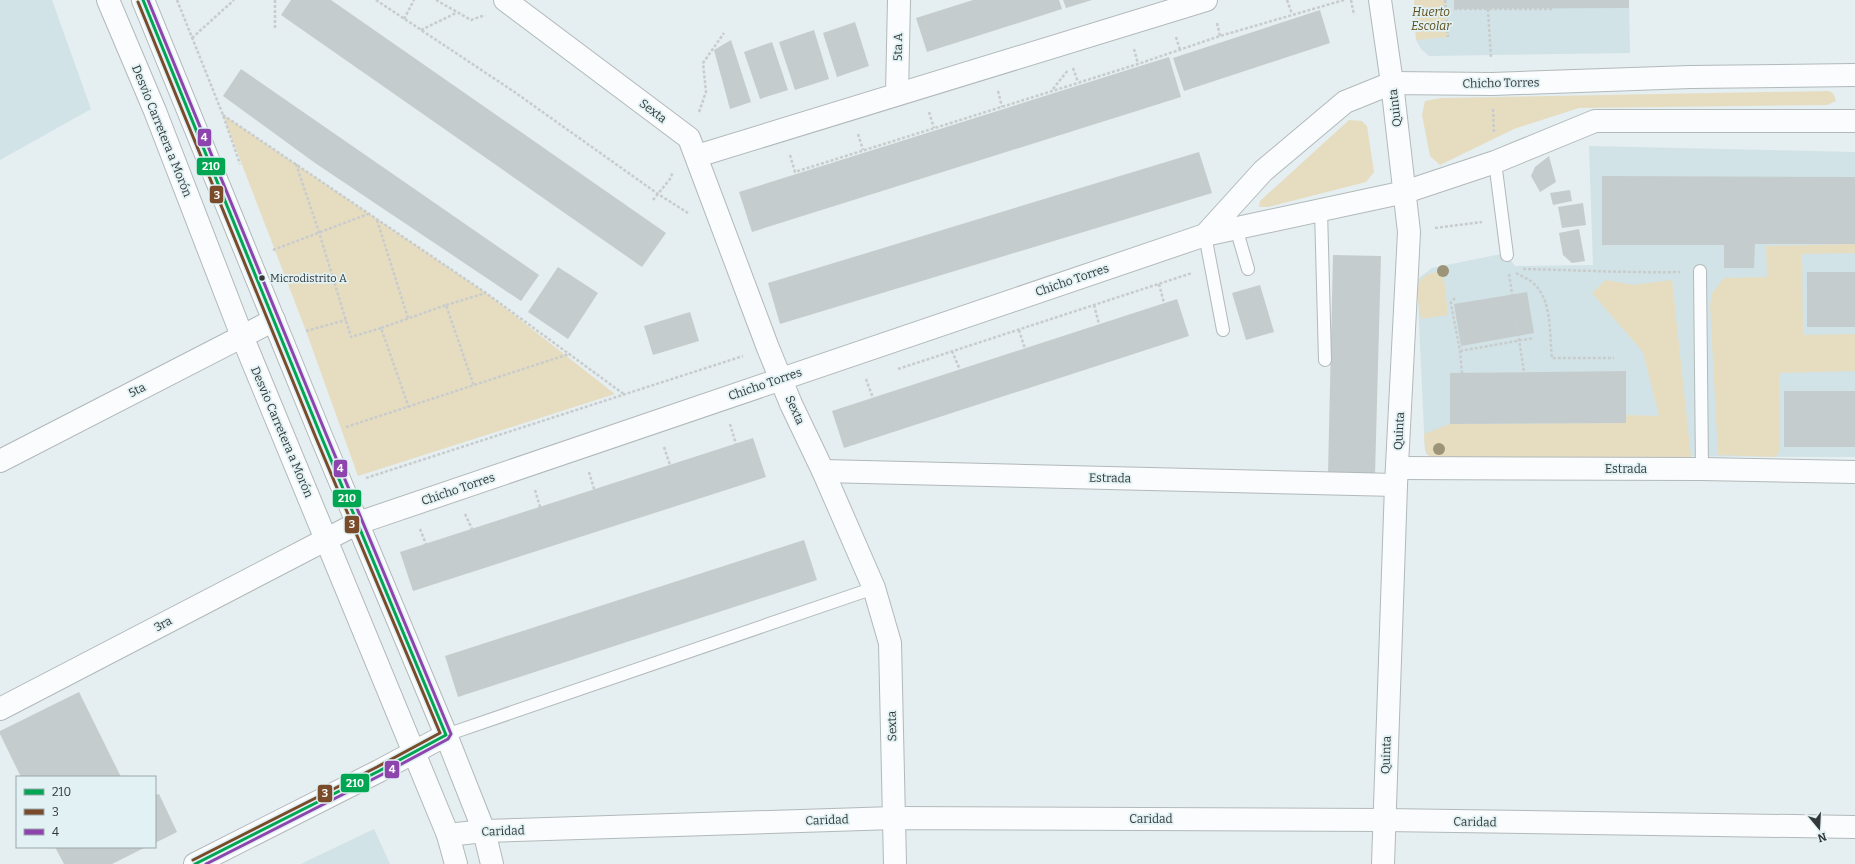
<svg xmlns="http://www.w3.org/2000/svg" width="1855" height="864" font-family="Bitter,serif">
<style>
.built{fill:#d1e3e6}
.green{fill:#e6ddc1}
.building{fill:#c5cccd}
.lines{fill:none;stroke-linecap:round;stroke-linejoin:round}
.lane-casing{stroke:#b2b9ba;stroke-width:14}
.street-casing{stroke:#b2b9ba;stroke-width:24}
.secondary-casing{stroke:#b2b9ba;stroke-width:24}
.primary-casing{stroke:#b2b9ba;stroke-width:24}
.path{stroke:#c9cccd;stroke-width:2.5;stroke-dasharray:3 2;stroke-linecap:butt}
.lane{stroke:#fbfcfd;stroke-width:12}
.street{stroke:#fbfcfd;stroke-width:22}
.secondary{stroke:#fbfcfd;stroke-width:22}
.primary{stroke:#fbfcfd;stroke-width:22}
.bus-1-casing{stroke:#e1f1f4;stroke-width:6}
.bus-2-casing{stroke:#e1f1f4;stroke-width:6}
.bus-3-casing{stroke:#e1f1f4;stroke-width:6}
.bus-1{stroke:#00a651;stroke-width:3}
.bus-2{stroke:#7a4b2a;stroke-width:3}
.bus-3{stroke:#8e44ad;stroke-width:3}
.tree{fill:#9b9478}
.bus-dot{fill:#33393a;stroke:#e1f1f4;stroke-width:1.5}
.labels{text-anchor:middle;stroke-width:3.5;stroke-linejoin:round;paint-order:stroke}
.bus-label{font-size:11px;fill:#33393a;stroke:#e1f1f4;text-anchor:start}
.park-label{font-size:12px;font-style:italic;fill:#5f4a16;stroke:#e1f1f4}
.street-label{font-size:12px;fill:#33393a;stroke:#e1f1f4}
.line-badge{stroke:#e1f1f4;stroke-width:1.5}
.badge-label{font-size:11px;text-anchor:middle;font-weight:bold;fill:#fff}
</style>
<rect width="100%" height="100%" fill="#e5eef0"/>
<g class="built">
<path d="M0,0H52L91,109L0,160Z"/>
<path d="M1414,0H1629L1630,53L1429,56L1421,49L1416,40Z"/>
<path d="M1589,146L1855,152V457L1427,455L1425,451L1417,281L1420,277L1432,268L1501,254L1507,255L1515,266L1593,265Z"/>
<path d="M374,829L390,864H301Z"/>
</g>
<g class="green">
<path d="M1414,0H1445L1448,37L1416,40Z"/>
<path d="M1828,91C1833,92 1835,96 1836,101L1827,105L1579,108L1514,129L1440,165L1430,156L1422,115L1425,101L1441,98Z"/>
<path d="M223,115L486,293L615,394L358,476L306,331Z"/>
<path d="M1349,120L1362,121L1367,126L1374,172L1366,182L1268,207H1259L1260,201Z"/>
<path d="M1855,244V253L1802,254L1803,335L1855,334V371L1779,373L1780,450L1776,457L1718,455L1710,305L1712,293L1724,278L1767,277L1766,246Z"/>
<path d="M1443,271L1448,315L1421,319C1418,292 1408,275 1443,271Z"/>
<path d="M1606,280L1633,285L1672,280L1691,457L1432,458C1423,453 1425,443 1424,434L1450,424L1625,423L1626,415L1659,416L1643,352L1592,293Z"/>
</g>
<g class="building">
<path d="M291,0H331L666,233L642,267L281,15Z"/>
<path d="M973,0H1059L1062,9L927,52L916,18Z"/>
<path d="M1063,0H1092L1066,8Z"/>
<path d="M1454,0H1629V8L1454,9Z"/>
<path d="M1320,10L1330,43L1184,91L1173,58Z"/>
<path d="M855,22L869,66L837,77L823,33Z"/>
<path d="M814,30L829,79L795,90L779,42Z"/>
<path d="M731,40L751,102L730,109L714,50Z"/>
<path d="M772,42L788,90L760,99L744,52Z"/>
<path d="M1169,57L1181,97L752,232L739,192Z"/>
<path d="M241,69L539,275L521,301L315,163L223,96Z"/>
<path d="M1199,152L1212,193L780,324L768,283Z"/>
<path d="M1549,156L1556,182L1540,192L1531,176L1535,167Z"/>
<path d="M1602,176L1855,177V244H1755L1754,268H1724V245H1602Z"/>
<path d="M1570,190L1572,201L1553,205L1550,193Z"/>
<path d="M1583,203L1586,225L1562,228L1558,207Z"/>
<path d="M1579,229L1585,261L1572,263L1563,255L1559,233Z"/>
<path d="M1333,255L1381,256L1375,475L1328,474Z"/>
<path d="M558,267L598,293L568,339L528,312Z"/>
<rect x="1807" y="272" width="48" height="55"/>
<path d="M1260,285L1274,332L1246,340L1232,293Z"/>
<path d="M1527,292L1534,333L1461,346L1454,304Z"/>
<path d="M1177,299L1189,336L844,448L832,411Z"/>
<path d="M690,312L699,341L653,355L644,326Z"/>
<path d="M1626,371V423L1450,424V373Z"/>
<rect x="1784" y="391" width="71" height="56"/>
<path d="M753,438L766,477L413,591L400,552Z"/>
<path d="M804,540L817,580L458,697L445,656Z"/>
<path d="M79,692L121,777H21L0,734V731Z"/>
<path d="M159,794L177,832L155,843V795Z"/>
<path d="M55,847H146L112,864H64Z"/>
</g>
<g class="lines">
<defs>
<g id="lane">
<path d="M1495,162L1507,255"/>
<path d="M1321,210L1325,360"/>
<path d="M1236,228L1248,269"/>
<path d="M1205,235L1223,330"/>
<path d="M1700,271L1702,469"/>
<path d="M446,735L874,588"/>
</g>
<g id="street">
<path d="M505,0L689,138L768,348L791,404L823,471L874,588L890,643L895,864"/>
<path d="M1380,0L1392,83L1409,232L1396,485L1383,864"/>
<path d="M897,94L899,0"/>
<path d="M697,156L1206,0"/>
<path d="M0,461L274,320"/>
<path d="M1397,468L1702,469L1855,472"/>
<path d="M823,471L1396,485"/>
<path d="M0,709L327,539"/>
<path d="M448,835L484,831L894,818L1384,820L1855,827"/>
</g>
<g id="secondary">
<path d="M1205,235L1263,171L1345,102L1392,83L1492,84L1690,77L1855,75"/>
<path d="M327,539L358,523L1205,235L1405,192L1495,162L1595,121H1855"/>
<path d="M195,864L379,771L446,735"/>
</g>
<g id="primary">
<path d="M108,0L155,111L242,336L448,835L456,864"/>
<path d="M143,0L321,436L446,735L484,831L492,864"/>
</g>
</defs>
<use href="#lane" class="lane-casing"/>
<use href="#street" class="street-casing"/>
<use href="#secondary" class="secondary-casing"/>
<use href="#primary" class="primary-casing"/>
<g class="path">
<path d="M177,0L223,115L240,164"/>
<path d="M275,0V28"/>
<path d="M376,0L513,91L658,194L688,213"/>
<path d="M436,0L471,20L485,15"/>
<path d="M1287,0L1292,14"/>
<path d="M1351,0L1354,15"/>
<path d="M1445,0L1448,37"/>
<path d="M1454,9H1552"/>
<path d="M1488,9L1491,58"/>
<path d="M404,19L414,0"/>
<path d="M1217,23L1220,36"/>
<path d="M421,30L456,13"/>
<path d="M1176,37L1180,50"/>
<path d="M192,38L234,0"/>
<path d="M1134,49L1138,64"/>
<path d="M1073,68L1078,82"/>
<path d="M1053,89L1068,70"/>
<path d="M998,91L1002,107"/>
<path d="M1493,109L1494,134"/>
<path d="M699,112L706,92L703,63L724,33"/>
<path d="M929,112L934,128"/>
<path d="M223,115L486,293L625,395"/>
<path d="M858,134L863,150"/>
<path d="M790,155L795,172L1138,64L1220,36L1344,0"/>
<path d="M296,164L319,232L351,337L381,328"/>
<path d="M653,200L670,179L673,172"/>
<path d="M377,220L408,318"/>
<path d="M1435,228L1482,222"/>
<path d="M273,250L368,214"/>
<path d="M1523,269C1575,270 1627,273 1680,272"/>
<path d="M1516,273C1521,276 1527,278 1532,282C1553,299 1549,334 1552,358H1614"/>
<path d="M1509,274L1524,372"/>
<path d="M1159,284L1164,303"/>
<path d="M1455,298L1451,302V304L1460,351L1462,373"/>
<path d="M446,305L486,293"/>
<path d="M1094,305L1099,324"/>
<path d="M1019,330L1025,349"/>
<path d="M306,331L346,320"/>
<path d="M952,351L960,370"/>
<path d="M1460,351L1534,338"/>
<path d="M898,369L1192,273"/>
<path d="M866,379L873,398"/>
<path d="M409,408L381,328L446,305L474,386"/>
<path d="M730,424L736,444"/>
<path d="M346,427L569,354"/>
<path d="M664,447L670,465"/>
<path d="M589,472L594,489"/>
<path d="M366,478L743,356"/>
<path d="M535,490L540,507"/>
<path d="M465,514L472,529"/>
<path d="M420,529L426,544"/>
</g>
<use href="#lane" class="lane"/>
<use href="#street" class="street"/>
<use href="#secondary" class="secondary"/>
<use href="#primary" class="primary"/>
<defs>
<path id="bus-1" d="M143,0L321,436L446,735L379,771L195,864"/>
<path id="bus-2" d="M138,2L316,438L440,733L377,767L193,860"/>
<path id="bus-3" d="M148,0L326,434L451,734L448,739L381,775L206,864"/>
</defs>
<use href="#bus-1" class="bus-1-casing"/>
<use href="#bus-2" class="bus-2-casing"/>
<use href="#bus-3" class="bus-3-casing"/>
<use href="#bus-1" class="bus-1"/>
<use href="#bus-2" class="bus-2"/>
<use href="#bus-3" class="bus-3"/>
</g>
<g class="tree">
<circle cx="1443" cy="271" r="6"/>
<circle cx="1439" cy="449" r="6"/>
</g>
<circle class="bus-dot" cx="262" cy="278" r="3.5"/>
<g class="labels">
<g class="bus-label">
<text x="270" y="282">Microdistrito A</text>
</g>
<g class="park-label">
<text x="1431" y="16">Huerto<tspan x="1431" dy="14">Escolar</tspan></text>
</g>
<g class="street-label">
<text transform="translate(898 47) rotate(-89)" y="4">5ta A</text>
<text transform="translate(1501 83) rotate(-1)" y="4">Chicho Torres</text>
<text transform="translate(1395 108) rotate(-97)" y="4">Quinta</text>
<text transform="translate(653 111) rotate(37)" y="4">Sexta</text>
<text transform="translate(162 131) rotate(68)" y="4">Desvio Carretera a Morón</text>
<text transform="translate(1072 280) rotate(-19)" y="4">Chicho Torres</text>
<text transform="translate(765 384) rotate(-19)" y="4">Chicho Torres</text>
<text transform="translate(137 390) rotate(-27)" y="4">5ta</text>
<text transform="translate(795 410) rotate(66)" y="4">Sexta</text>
<text transform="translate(1399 431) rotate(-87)" y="4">Quinta</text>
<text transform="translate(282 432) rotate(67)" y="4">Desvio Carretera a Morón</text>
<text x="1626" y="473">Estrada</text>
<text transform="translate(1110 478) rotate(1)" y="4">Estrada</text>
<text transform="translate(458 489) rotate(-19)" y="4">Chicho Torres</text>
<text transform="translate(163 624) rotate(-28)" y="4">3ra</text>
<text transform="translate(892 726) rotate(-91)" y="4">Sexta</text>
<text transform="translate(1386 755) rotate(-88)" y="4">Quinta</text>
<text x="1151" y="823">Caridad</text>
<text transform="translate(827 820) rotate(-2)" y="4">Caridad</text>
<text transform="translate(1475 822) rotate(1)" y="4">Caridad</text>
<text transform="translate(503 831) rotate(-2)" y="4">Caridad</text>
</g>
</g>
<g class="line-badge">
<rect x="197" y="128" width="15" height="19" rx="4" fill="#8e44ad"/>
<rect x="196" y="157" width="30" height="19" rx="4" fill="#00a651"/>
<rect x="209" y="185" width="15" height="19" rx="4" fill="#7a4b2a"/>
<rect x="333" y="459" width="15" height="19" rx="4" fill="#8e44ad"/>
<rect x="332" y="489" width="30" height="19" rx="4" fill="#00a651"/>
<rect x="344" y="515" width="16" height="19" rx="4" fill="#7a4b2a"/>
<rect x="384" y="760" width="16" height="19" rx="4" fill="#8e44ad"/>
<rect x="340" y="773" width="30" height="20" rx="4" fill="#00a651"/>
<rect x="317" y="784" width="16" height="19" rx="4" fill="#7a4b2a"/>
</g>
<g class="badge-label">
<text x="204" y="141">4</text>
<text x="211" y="170">210</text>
<text x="217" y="199">3</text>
<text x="340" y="472">4</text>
<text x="347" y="502">210</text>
<text x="352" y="528">3</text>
<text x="392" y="773">4</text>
<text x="355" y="787">210</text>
<text x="325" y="797">3</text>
</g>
<rect x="16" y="776" width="140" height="72" fill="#e1f1f4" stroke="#9ba7aa"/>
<rect x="24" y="789" width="20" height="6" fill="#00a651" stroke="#9ba7aa"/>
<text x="52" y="796" font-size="12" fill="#33393a">210</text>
<rect x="24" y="809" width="20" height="6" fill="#7a4b2a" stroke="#9ba7aa"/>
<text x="52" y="816" font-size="12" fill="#33393a">3</text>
<rect x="24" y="829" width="20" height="6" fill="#8e44ad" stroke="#9ba7aa"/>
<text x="52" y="836" font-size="12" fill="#33393a">4</text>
<g transform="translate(1819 828) rotate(162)" stroke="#e1f1f4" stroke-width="3" paint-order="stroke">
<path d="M0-3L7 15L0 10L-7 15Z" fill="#33393a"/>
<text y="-6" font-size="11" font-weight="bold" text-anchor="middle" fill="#33393a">N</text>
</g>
</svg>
